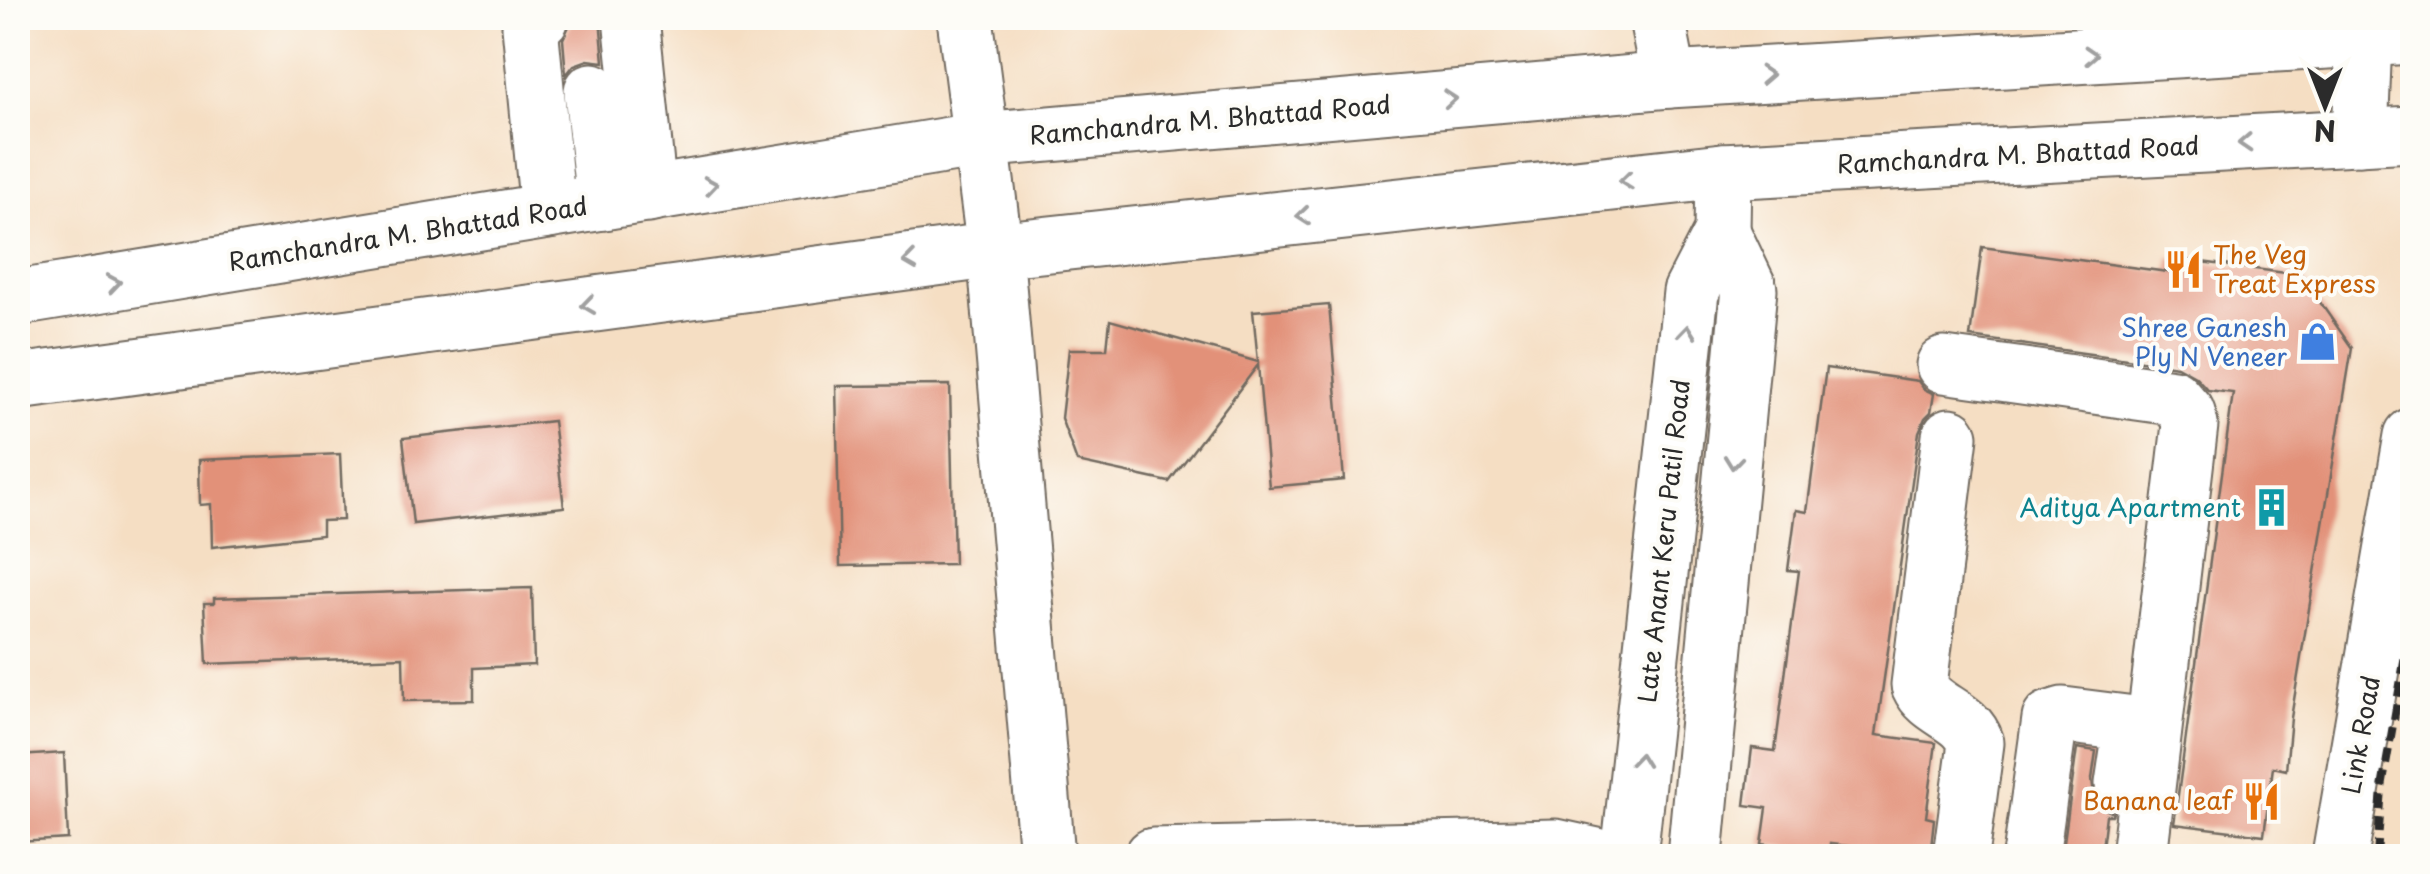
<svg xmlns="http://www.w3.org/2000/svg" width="2430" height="874" font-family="'Playpen Sans',sans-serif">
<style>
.building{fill:#e29179}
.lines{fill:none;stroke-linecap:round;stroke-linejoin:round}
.minor-casing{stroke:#726a60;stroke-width:59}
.major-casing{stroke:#726a60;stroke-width:59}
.minor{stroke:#fff;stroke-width:55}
.major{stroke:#fff;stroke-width:55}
.rail{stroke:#2b2b2b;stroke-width:8;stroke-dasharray:15 8;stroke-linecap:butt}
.oneway{stroke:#a0a0a0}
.labels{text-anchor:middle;stroke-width:8;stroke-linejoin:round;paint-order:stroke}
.street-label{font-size:25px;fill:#2b2b2b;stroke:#fdfcf7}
.food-label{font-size:25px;fill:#c56008;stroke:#fdfcf7;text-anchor:start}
.shop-label{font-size:25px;fill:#366cbe;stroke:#fdfcf7;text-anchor:end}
.culture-label{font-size:25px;fill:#0d838f;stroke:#fdfcf7;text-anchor:end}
</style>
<rect width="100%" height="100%" fill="#fdfcf7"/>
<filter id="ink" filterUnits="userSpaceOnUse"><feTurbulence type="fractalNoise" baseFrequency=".01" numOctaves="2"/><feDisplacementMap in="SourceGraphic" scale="20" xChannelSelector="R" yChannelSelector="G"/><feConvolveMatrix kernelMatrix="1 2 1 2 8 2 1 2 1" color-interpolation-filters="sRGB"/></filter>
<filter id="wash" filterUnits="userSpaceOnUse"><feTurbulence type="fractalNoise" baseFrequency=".0048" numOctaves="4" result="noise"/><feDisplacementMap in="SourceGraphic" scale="40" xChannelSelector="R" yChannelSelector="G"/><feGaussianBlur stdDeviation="2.25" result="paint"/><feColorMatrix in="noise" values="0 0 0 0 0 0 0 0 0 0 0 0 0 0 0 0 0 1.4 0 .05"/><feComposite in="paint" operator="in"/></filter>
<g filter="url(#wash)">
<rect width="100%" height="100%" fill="#f5dec3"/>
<g id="blocks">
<g class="building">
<path d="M600,19L604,62L588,60L574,65L566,75L563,39L571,22Z"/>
<path d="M1982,247L2168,272L2170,258L2301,275L2352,348L2291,718L2286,770L2273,767L2264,835L2174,824L2233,393L2208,390L2195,376L2177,366L1970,337Z"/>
<path d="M1329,305L1344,480L1269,487L1258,365L1169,482L1077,462L1061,418L1069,349H1107L1110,320L1258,362L1253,311Z"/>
<path d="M1826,368L1918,381L1924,389L1934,394L1931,412L1925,418L1919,432L1876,735L1936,743L1926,817L1934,819L1930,856H1908V853L1830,844L1829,853L1762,844L1767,808L1745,805L1752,748L1775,751L1799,571L1788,570L1796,510L1807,512Z"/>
<path d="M950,385L954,564L840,566L836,386Z"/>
<path d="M553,421L564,507L413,524L403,438Z"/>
<path d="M340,454L343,520L322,521V535L212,547L211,504L200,505L199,460Z"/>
<path d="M532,588L534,665L474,668V700L404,701L403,657L207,664L204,603H214V598Z"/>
<path d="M2077,748L2096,751L2092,779L2094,795L2103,808L2113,813L2112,815H2106L2101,856H2062Z"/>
<path d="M64,753L68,839L18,842V756Z"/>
</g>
</g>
</g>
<g filter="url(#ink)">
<use href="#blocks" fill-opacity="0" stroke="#726a60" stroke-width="2.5"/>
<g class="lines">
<defs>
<g id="minor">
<path d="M541,18L532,19L530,26L548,211"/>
<path d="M631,18L649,195"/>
<path d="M965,18L995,250L1047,856"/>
<path d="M1657,18L1669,80"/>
<path d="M592,91L604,202"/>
<path d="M1944,365L2173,397L2187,413L2190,425L2139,856"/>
<path d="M1950,436L1919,685C1931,712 1966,713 1976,743L1961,856"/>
<path d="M1153,856L1556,847L1597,856"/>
<path d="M1629,856L1691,292L1722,232L1723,171"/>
<path d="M1695,856L1749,289L1722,232"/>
<path d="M2031,856L2050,719L2063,715L2126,723L2130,737L2123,784"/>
</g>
<g id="major">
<path d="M2360,137L2364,39"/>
<path d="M18,298L980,140L1669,80L2412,36"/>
<path d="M18,382L995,250L1723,171L2412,134"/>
<path d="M2340,856L2412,436"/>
</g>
</defs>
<use href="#minor" class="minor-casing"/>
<use href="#major" class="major-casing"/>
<use href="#minor" class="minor"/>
<use href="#major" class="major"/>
<path class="rail" d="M2377,856L2382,788L2412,616"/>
</g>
<defs><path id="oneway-chevron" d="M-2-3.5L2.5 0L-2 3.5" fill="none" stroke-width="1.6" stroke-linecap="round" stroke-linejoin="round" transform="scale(2.5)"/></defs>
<g class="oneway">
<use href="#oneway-chevron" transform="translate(2091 55) rotate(-3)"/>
<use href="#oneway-chevron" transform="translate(1766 75) rotate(-3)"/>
<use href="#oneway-chevron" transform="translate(1450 99) rotate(-5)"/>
<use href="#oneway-chevron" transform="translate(2245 143) rotate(177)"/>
<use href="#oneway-chevron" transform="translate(1626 181) rotate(174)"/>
<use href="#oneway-chevron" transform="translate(711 185) rotate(-9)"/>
<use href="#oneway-chevron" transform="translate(1303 216) rotate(174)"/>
<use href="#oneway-chevron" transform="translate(910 261) rotate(172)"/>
<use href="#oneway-chevron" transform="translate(114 283) rotate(-9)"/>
<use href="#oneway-chevron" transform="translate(588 305) rotate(172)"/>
<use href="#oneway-chevron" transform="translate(1687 332) rotate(-84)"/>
<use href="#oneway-chevron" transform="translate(1733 462) rotate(96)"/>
<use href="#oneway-chevron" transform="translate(1640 760) rotate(-84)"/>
</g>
</g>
<defs>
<symbol id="restaurant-bare" viewBox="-9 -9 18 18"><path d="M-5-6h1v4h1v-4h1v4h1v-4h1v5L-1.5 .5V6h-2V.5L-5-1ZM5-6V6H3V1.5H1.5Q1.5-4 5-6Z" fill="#e8710a" stroke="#fdfcf7" stroke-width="2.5" paint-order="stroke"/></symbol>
<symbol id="shop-bare" viewBox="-9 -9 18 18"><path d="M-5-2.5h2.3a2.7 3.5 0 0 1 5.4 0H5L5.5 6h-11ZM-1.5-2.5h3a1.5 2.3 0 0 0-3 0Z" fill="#3f7fe0" stroke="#fdfcf7" stroke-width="2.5" paint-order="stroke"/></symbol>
<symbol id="building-bare" viewBox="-9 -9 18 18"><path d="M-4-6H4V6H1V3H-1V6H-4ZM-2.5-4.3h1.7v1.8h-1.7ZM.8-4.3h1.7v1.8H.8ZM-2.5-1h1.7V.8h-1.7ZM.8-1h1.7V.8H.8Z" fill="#0f9aa8" stroke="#fdfcf7" stroke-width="2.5" paint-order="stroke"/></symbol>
</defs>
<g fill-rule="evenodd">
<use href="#restaurant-bare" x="2156" y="242" width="55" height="55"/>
<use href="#shop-bare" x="2290" y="314" width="55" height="55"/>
<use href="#building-bare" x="2244" y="480" width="55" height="55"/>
<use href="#restaurant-bare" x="2234" y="774" width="55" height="55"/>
</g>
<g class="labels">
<g class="street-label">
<text transform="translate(1210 120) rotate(-5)" y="9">Ramchandra M. Bhattad Road</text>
<text transform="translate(2018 155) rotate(-3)" y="9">Ramchandra M. Bhattad Road</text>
<text transform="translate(408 234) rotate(-9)" y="9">Ramchandra M. Bhattad Road</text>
<text transform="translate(1664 541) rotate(-84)" y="9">Late Anant Keru Patil Road</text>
<text transform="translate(2361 735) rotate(-80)" y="9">Link Road</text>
</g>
<g class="food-label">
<text x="2213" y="264">The Veg<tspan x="2213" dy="29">Treat Express</tspan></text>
<text x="2232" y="810" text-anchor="end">Banana leaf</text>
</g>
<g class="shop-label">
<text x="2287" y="337">Shree Ganesh<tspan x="2287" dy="29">Ply N Veneer</tspan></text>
</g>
<g class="culture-label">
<text x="2241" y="517">Aditya Apartment</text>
</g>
</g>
<rect width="2430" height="874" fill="none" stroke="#fdfcf7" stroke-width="60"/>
<g transform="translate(2325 105) rotate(180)" stroke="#fdfcf7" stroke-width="8" paint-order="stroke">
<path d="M0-8L18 38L0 25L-18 38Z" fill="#2b2b2b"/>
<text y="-15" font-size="28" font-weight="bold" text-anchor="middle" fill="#2b2b2b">N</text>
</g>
</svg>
